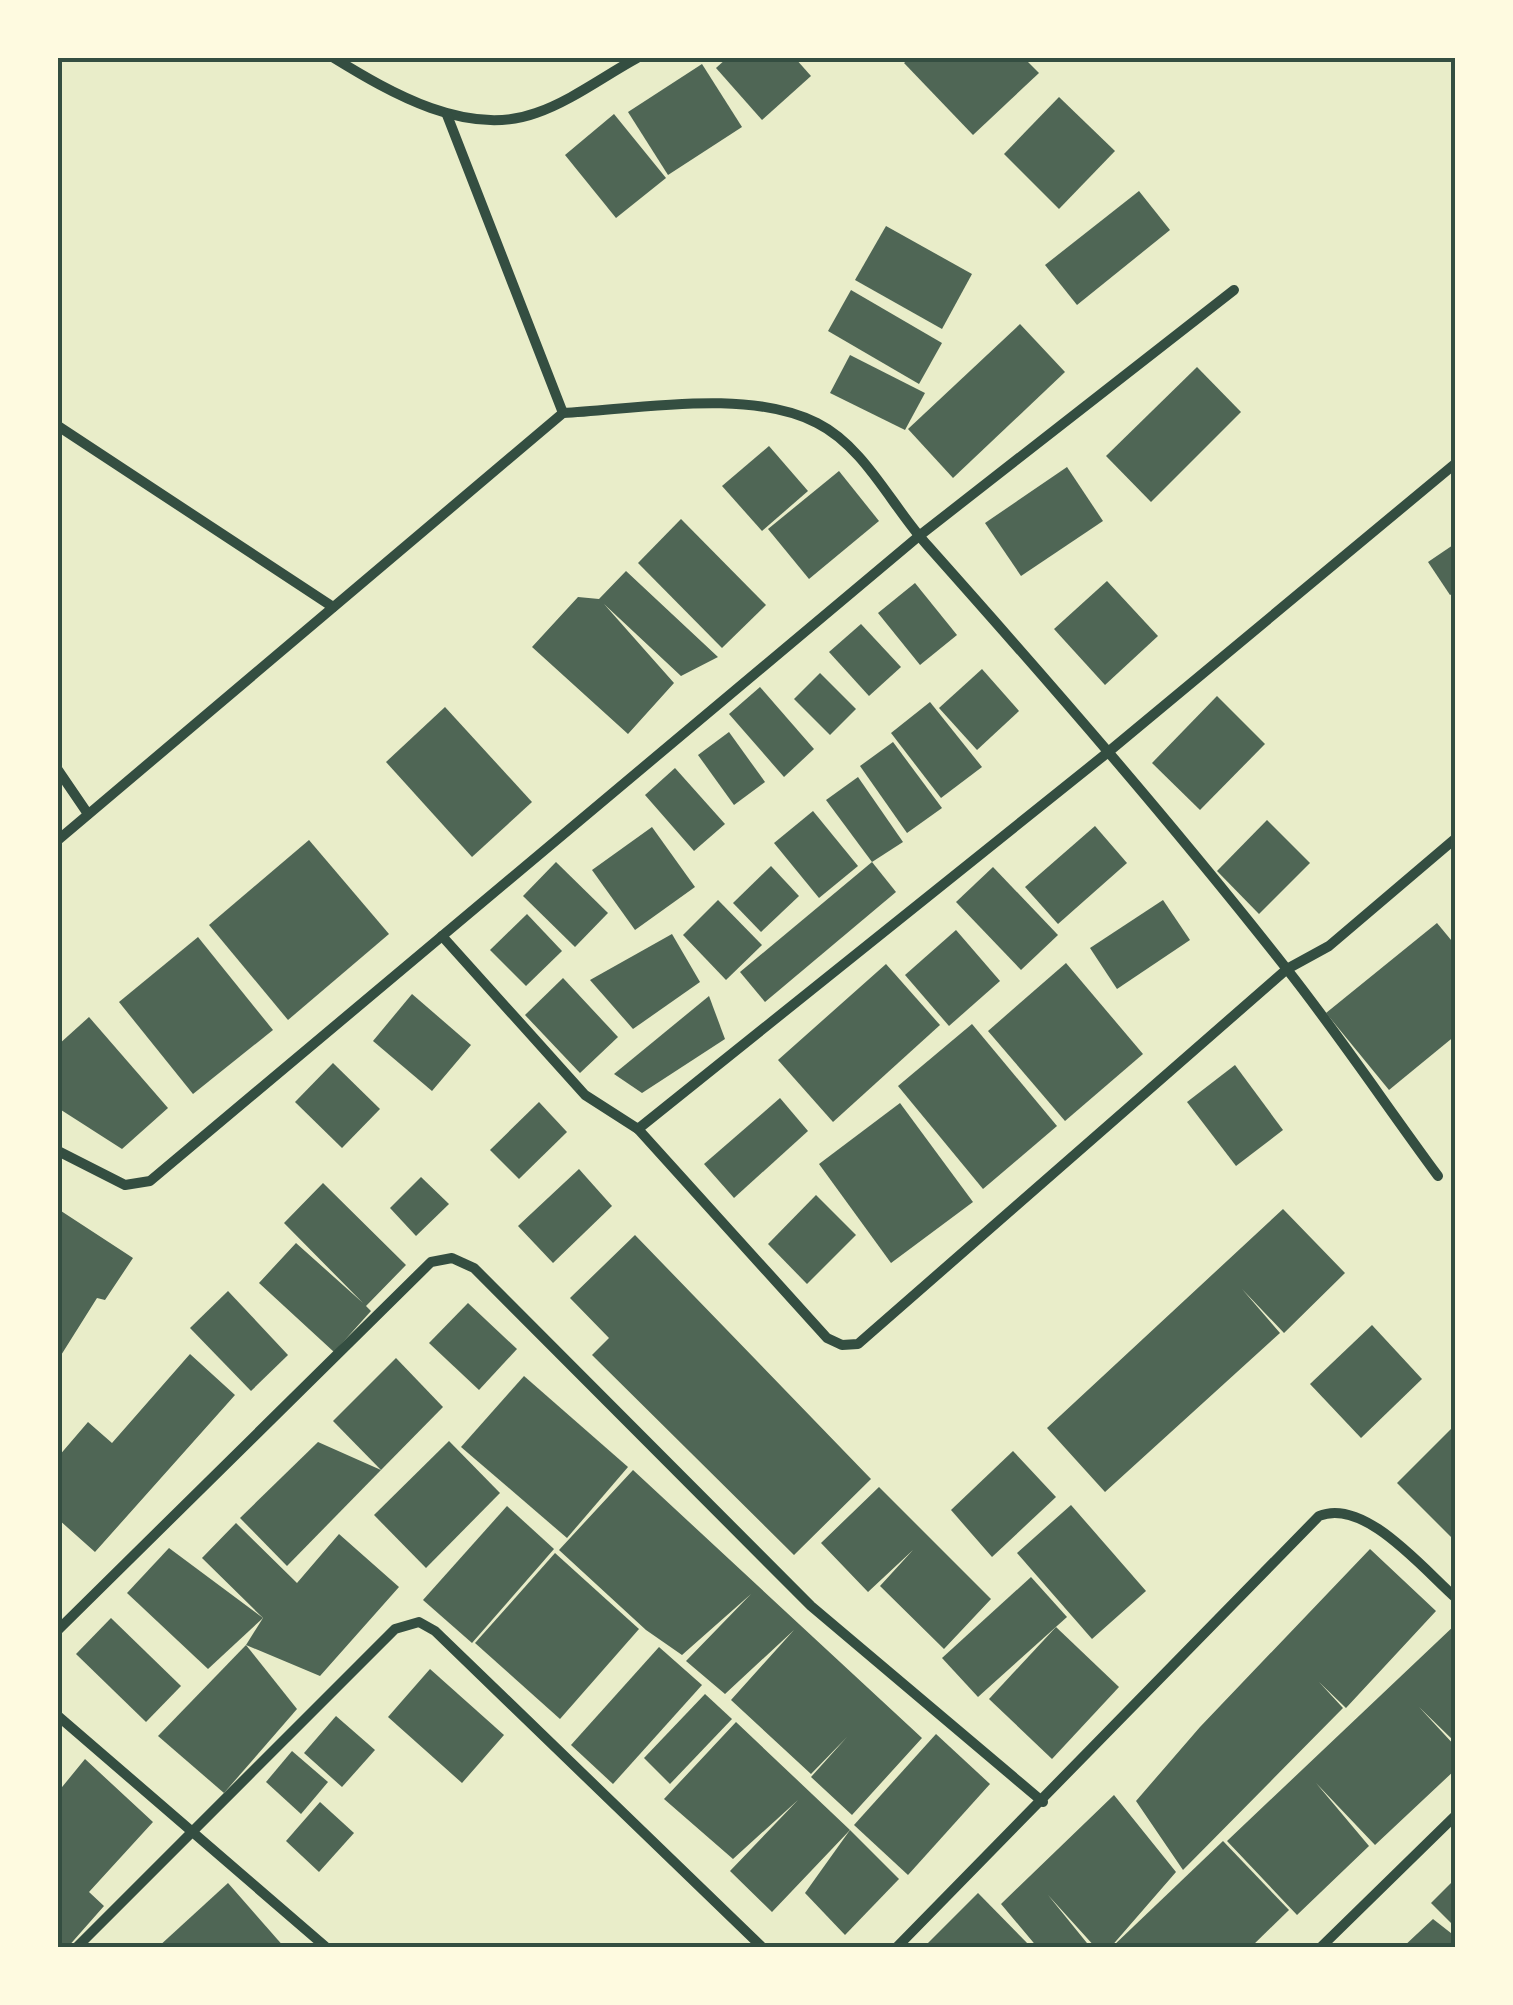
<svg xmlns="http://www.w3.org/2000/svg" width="1513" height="2005" font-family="'DM Sans',sans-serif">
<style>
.building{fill:#4f6655}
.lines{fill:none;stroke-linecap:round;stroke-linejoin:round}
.minor{stroke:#344e41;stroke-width:10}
.neatline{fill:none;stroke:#344e41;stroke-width:4}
</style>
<rect width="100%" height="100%" fill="#e9edc9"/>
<g class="building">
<path d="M727,58H795L811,76L762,120L716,68Z"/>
<path d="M910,58H1024L1039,73L973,135L904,63Z"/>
<path d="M702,64L742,127L668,175L628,112Z"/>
<path d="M1059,97L1115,151L1059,209L1004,154Z"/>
<path d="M614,114L666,178L616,218L565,155Z"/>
<path d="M1139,191L1170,230L1077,305L1045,265Z"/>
<path d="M886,226L972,274L942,329L855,280Z"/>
<path d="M851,290L942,343L919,384L828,331Z"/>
<path d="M1020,324L1065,372L953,478L908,429Z"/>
<path d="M850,355L925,393L905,430L830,393Z"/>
<path d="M1197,367L1241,412L1151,502L1106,456Z"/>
<path d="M769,446L808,491L762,531L722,486Z"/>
<path d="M1067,467L1103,521L1021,576L985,523Z"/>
<path d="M839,471L879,521L809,579L768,529Z"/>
<path d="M681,519L766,605L722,648L638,563Z"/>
<path d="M1456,543V592L1450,595L1428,562Z"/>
<path d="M626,571L718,657L681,676L604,604L674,683L628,734L532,647L578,597L599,599Z"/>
<path d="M1107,581L1158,636L1105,685L1054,629Z"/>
<path d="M915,583L957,635L920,665L878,613Z"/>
<path d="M861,624L901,667L869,696L829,652Z"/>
<path d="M982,669L1019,711L977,750L939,708Z"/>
<path d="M820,673L856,709L830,735L794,699Z"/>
<path d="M760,687L814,749L784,777L729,714Z"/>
<path d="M1217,696L1265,744L1200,810L1152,763Z"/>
<path d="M930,702L982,767L941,798L891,733Z"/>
<path d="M445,707L532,802L472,857L386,762Z"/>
<path d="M729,732L765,782L734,805L698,755Z"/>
<path d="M893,742L942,808L907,833L860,766Z"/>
<path d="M675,768L725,824L694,851L645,795Z"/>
<path d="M858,777L903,842L872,862L826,800Z"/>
<path d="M813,811L858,866L819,898L774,843Z"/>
<path d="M1267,820L1310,863L1259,914L1217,871Z"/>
<path d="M1095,826L1127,863L1058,924L1025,887Z"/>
<path d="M652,827L695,887L635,930L592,870Z"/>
<path d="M309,840L389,934L288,1020L209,925Z"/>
<path d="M556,862L608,913L575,947L523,896Z"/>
<path d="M872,862L896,892L765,1002L740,972Z"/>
<path d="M771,866L799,896L761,932L733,903Z"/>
<path d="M993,867L1058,935L1021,970L956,902Z"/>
<path d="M718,900L762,945L726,980L683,935Z"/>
<path d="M1163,900L1190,940L1117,989L1090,948Z"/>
<path d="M527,914L562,951L526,986L490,950Z"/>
<path d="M1437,923L1456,946V1035L1389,1090L1326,1013Z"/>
<path d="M956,930L1000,981L949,1026L905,975Z"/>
<path d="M672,934L700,982L633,1029L590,980Z"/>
<path d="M198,937L273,1030L193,1094L119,1002Z"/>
<path d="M1066,963L1143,1054L1065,1121L988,1031Z"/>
<path d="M886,964L940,1025L833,1122L778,1060Z"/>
<path d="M563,978L618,1037L580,1073L525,1015Z"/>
<path d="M412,994L471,1045L432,1091L373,1041Z"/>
<path d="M709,996L725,1039L642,1093L614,1074Z"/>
<path d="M89,1017L168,1108L122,1149L58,1108V1045Z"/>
<path d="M972,1024L1057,1126L983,1189L898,1086Z"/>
<path d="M333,1063L380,1109L342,1148L295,1102Z"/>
<path d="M1235,1065L1283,1130L1236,1166L1187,1102Z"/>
<path d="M780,1098L808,1131L734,1198L704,1164Z"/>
<path d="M539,1102L567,1132L519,1179L490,1150Z"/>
<path d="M900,1103L973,1202L891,1263L819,1164Z"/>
<path d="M579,1169L612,1206L553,1263L518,1226Z"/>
<path d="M421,1177L449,1204L416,1236L390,1208Z"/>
<path d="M323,1183L406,1265L366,1306L371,1311L334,1352L259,1283L296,1243L363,1303L284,1223Z"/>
<path d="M816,1195L856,1235L807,1284L768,1244Z"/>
<path d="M58,1209L133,1258L105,1300L97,1298L58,1360Z"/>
<path d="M1283,1209L1345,1273L1284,1333L1242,1289L1280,1333L1105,1492L1047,1428Z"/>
<path d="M635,1235L871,1479L794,1555L592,1355L609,1338L570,1298Z"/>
<path d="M228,1291L288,1355L251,1391L190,1328Z"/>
<path d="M468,1303L517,1349L479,1390L429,1343Z"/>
<path d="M1372,1325L1422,1379L1361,1438L1310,1384Z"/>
<path d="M190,1354L235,1395L95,1552L58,1519V1457L88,1422L112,1443Z"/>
<path d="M396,1358L443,1407L381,1470L333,1421Z"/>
<path d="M524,1376L628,1467L567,1538L461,1447Z"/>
<path d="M1456,1424V1542L1397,1483Z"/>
<path d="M449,1441L500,1493L426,1568L374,1515Z"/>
<path d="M318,1442L381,1470L287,1566L240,1518Z"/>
<path d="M1013,1451L1056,1497L992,1557L951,1510Z"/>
<path d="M633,1470L922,1738L852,1815L811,1777L847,1737L811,1774L731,1700L794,1630L725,1694L686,1661L751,1594L682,1655L646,1630L559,1550Z"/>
<path d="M879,1487L991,1599L944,1649L880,1586L913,1550L868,1592L821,1543Z"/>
<path d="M1071,1505L1146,1591L1092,1639L1017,1553Z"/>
<path d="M507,1506L554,1549L472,1643L423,1600Z"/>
<path d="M236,1523L297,1583L339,1534L399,1587L320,1676L246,1645L263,1618L202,1558Z"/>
<path d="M169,1548L263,1618L208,1669L127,1593Z"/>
<path d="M1370,1549L1436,1611L1346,1708L1319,1682L1343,1708L1183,1870L1136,1801L1200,1727Z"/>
<path d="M555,1553L639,1629L560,1719L475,1643Z"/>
<path d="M1031,1577L1067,1617L978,1697L942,1658Z"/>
<path d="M111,1618L181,1686L146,1722L76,1654Z"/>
<path d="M1456,1624V1743L1419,1707L1456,1747V1769L1375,1845L1316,1783L1369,1846L1297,1915L1227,1841Z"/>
<path d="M1056,1627L1119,1687L1052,1759L989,1699Z"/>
<path d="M246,1645L297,1709L224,1793L158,1736Z"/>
<path d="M659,1647L702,1685L613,1784L571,1745Z"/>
<path d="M430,1669L504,1735L462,1783L388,1717Z"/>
<path d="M705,1694L732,1719L670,1784L644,1758Z"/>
<path d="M336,1716L375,1750L342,1787L304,1753Z"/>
<path d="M736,1722L850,1830L772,1912L730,1871L798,1800L733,1859L664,1799Z"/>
<path d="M936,1734L990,1784L908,1875L854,1825Z"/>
<path d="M292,1751L328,1782L301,1814L266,1782Z"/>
<path d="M85,1759L153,1822L89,1892L104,1906L67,1948H58V1792Z"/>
<path d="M1114,1795L1176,1872L1110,1948H1096L1048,1895L1091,1948H1038L1001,1904Z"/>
<path d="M320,1802L354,1833L319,1872L286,1841Z"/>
<path d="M850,1830L899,1879L845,1935L805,1893Z"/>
<path d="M1223,1841L1289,1910L1250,1948H1111Z"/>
<path d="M1456,1878V1928L1431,1903Z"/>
<path d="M228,1883L285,1948H157Z"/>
<path d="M978,1893L1032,1948H932L928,1943Z"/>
<path d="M1433,1919L1456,1937V1948H1402Z"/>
</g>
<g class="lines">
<g class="minor">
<path d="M334,58C391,93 468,138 536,113C571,101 604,76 637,58"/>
<path d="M447,115L563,413C638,409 749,388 817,423C865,447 892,507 928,546C1050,683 1172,823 1286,968C1339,1035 1387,1107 1438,1176"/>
<path d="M58,426L333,607"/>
<path d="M58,770L88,814"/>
<path d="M58,840L563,413"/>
<path d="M442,936L585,1095L638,1129L1107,753L1456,463"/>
<path d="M638,1129L827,1338L842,1345L858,1344L1287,969L1329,946L1456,838"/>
<path d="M58,1151L125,1185L150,1181L919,536L1234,290"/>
<path d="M58,1630L431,1262L452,1258L474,1268L811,1606L1043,1802"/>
<path d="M58,1716L327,1948"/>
<path d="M76,1948L395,1629L419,1622L435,1631L763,1948"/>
<path d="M896,1948L1319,1516C1364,1497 1423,1569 1456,1598"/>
<path d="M1320,1948L1456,1815"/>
</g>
</g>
<rect width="1513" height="2005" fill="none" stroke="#fefae0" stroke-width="120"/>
<rect x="60" y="60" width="1393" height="1885" class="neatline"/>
</svg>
